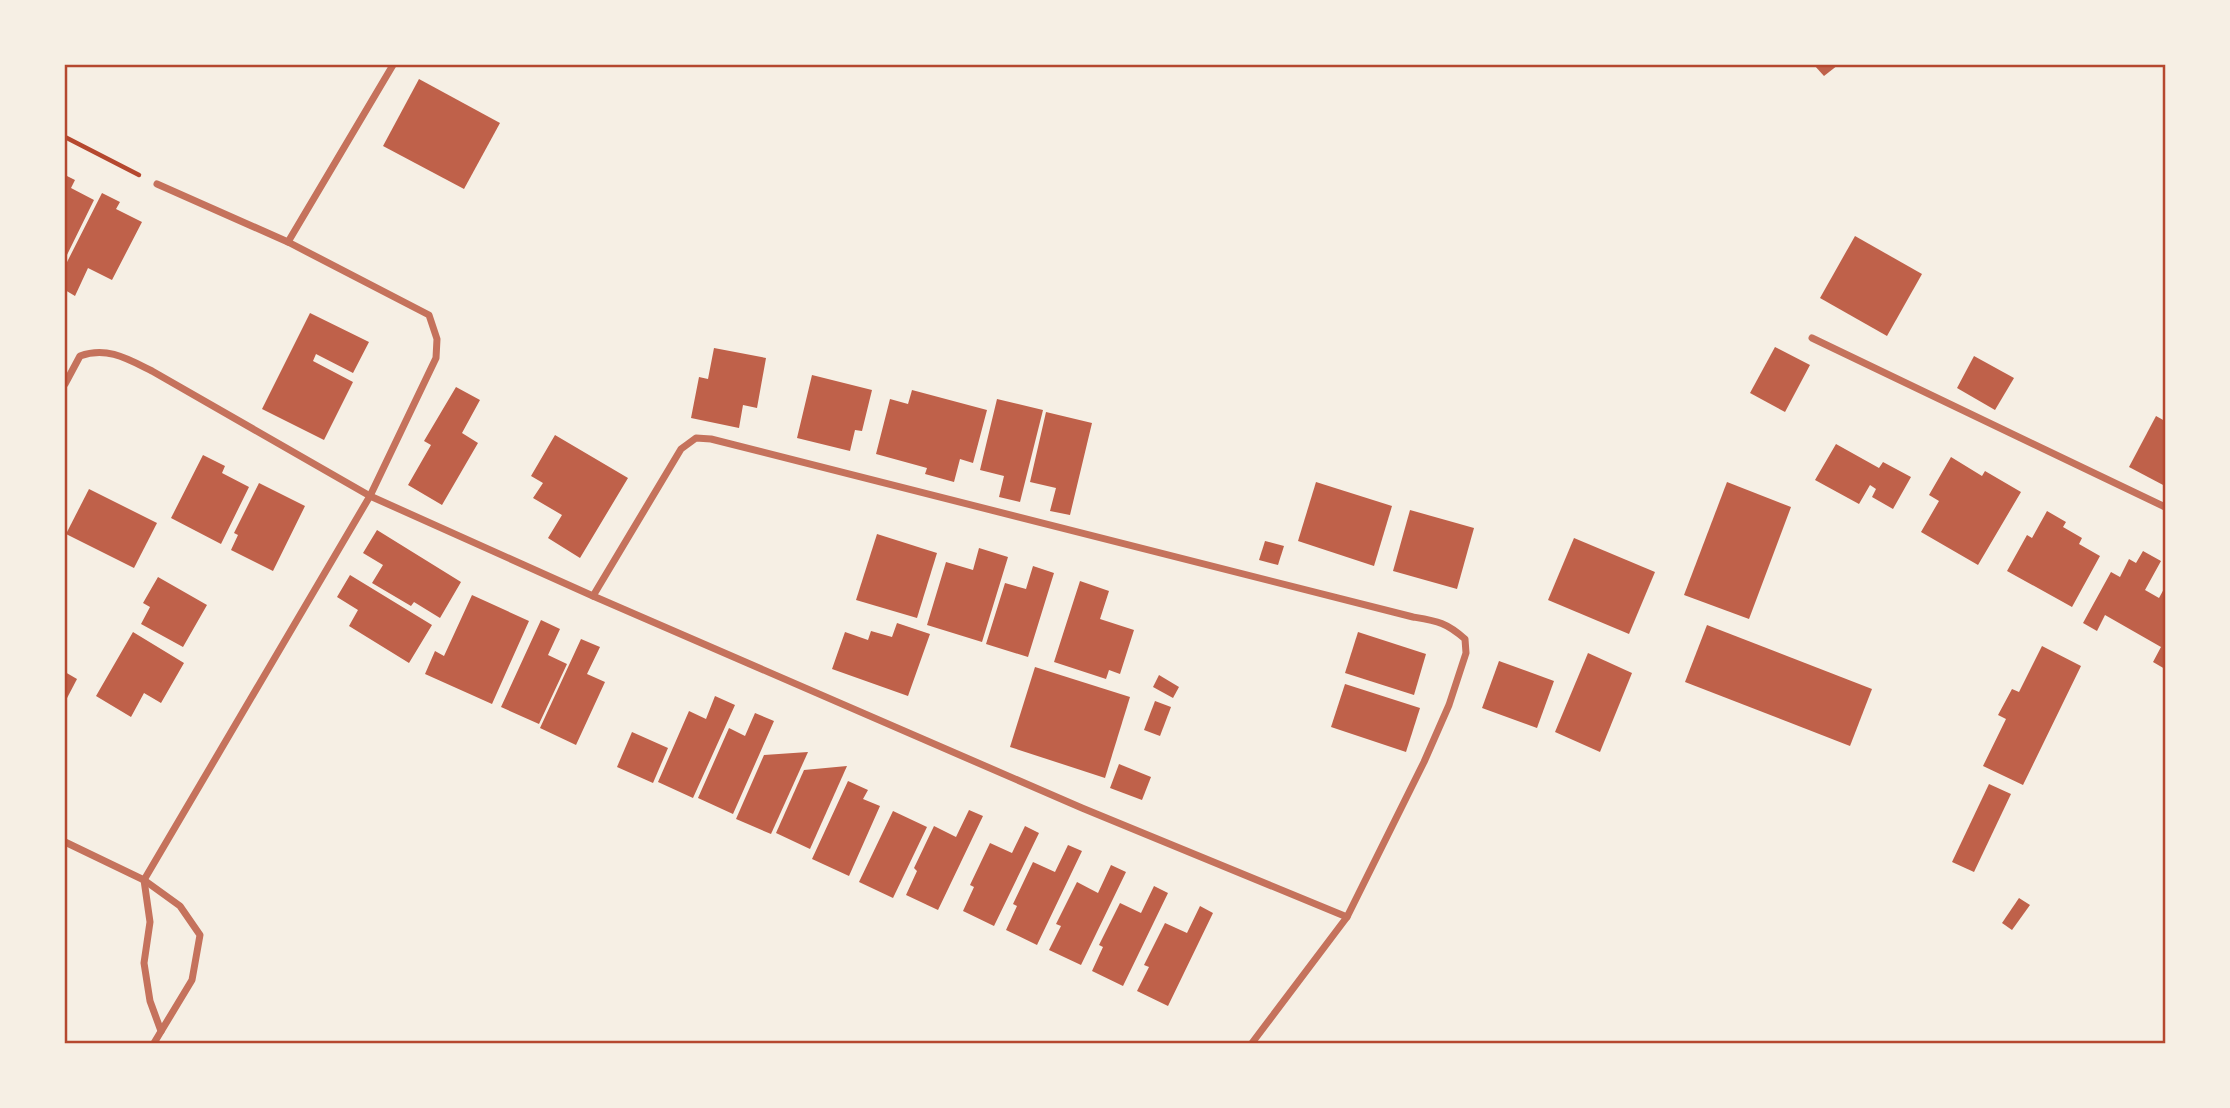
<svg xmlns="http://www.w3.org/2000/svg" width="2230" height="1108" font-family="Quicksand,sans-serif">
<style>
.building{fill:#bf614a}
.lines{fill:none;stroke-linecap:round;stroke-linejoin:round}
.path{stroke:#b5482f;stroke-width:4.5}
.minor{stroke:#c5725c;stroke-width:7}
.neatline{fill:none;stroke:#b5482f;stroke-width:2.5}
</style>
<rect width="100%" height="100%" fill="#f6efe4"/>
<g class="building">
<path d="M1814,65H1838L1824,76Z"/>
<path d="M419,79L500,123L464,189L383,146Z"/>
<path d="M65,175L75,180L71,188L94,200L65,259Z"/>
<path d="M102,193L120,202L116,209L142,222L112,280L88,268L75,296L65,290V266Z"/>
<path d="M1855,236L1922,274L1887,336L1820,298Z"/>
<path d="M310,313L369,342L353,373L316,354L313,361L353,382L324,440L262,409Z"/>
<path d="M1775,347L1810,365L1785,412L1750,393Z"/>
<path d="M714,348L766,358L757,408L743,405L739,428L691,418L699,377L708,379Z"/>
<path d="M1974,356L2014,378L1995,410L1957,388Z"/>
<path d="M812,375L872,390L862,431L855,430L850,451L797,438Z"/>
<path d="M456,387L480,400L462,433L478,443L442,505L408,485L431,445L424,441Z"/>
<path d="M912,390L987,410L973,463L960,459L954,482L925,474L927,468L876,454L890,399L908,404Z"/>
<path d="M997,399L1043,410L1020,502L999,497L1004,476L980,470Z"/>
<path d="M1046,412L1092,423L1070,515L1050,511L1056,488L1030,482Z"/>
<path d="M2156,416L2165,421V486L2129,467Z"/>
<path d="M555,435L628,478L580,558L548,538L562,515L533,498L543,483L531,476Z"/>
<path d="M1836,444L1879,468L1883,462L1911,477L1893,509L1872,497L1876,489L1870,485L1859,504L1815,480Z"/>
<path d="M203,455L225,466L222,473L249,487L221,544L171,518Z"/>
<path d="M1951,457L1982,476L1985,471L2021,492L1978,565L1921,532L1939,501L1929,495Z"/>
<path d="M1316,482L1392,506L1374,566L1298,541Z"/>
<path d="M1727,482L1791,507L1749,619L1684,595Z"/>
<path d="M259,483L305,506L273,571L231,550L238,535L234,533Z"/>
<path d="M89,489L157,523L134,568L66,534Z"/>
<path d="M1410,510L1474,528L1457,589L1393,571Z"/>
<path d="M2047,511L2066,522L2063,527L2082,538L2079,544L2100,556L2072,607L2007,571L2027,535L2032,538Z"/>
<path d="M377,530L461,582L440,618L414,602L411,606L372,583L383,565L363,553Z"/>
<path d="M877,534L937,553L917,618L856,600Z"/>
<path d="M1574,538L1655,572L1629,634L1548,600Z"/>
<path d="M1265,541L1284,546L1278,565L1259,560Z"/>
<path d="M979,548L1008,557L982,642L927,625L946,562L973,570Z"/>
<path d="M2143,551L2161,561L2145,590L2159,598L2165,587V669L2153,662L2161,647L2105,615L2097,631L2083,623L2111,572L2120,577L2129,559L2136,563Z"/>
<path d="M1033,566L1054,573L1028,657L986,644L1005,583L1026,589Z"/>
<path d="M350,575L432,625L409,663L349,626L358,610L337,597Z"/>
<path d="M158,577L207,605L183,647L141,624L150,607L143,603Z"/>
<path d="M1080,581L1109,591L1100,619L1134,630L1120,674L1109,670L1106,679L1054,662Z"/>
<path d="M472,595L529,621L492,704L425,674L435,651L444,656Z"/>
<path d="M541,620L560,629L548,655L567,664L539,724L501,707Z"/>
<path d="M897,623L930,634L908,696L832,669L845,632L868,640L871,631L892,637Z"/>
<path d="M1707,625L1872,689L1850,746L1685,682Z"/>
<path d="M133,632L184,663L161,703L144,693L131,717L96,696Z"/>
<path d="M1358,632L1426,654L1414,695L1345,673Z"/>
<path d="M581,639L600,647L587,674L605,682L576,745L540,728Z"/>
<path d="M2042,646L2081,666L2023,785L1983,766L2006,719L1998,715L2012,689L2019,692Z"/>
<path d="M1588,653L1632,673L1600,752L1555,732Z"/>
<path d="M1499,661L1554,681L1537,728L1482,708Z"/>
<path d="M1035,667L1130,697L1105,778L1010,747Z"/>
<path d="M65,672L77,679L65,702Z"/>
<path d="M1159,675L1179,687L1173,698L1153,687Z"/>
<path d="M1345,684L1420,708L1406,752L1331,727Z"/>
<path d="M715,696L735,705L693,798L658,782L689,711L706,719Z"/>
<path d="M1155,701L1171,707L1160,736L1144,730Z"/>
<path d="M755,713L774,721L733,814L698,798L729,728L745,736Z"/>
<path d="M632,732L668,748L653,783L617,767Z"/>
<path d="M808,752L771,834L736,819L764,755Z"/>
<path d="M1119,764L1151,777L1142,800L1110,788Z"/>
<path d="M847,766L810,849L776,833L804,770Z"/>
<path d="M848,781L868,790L863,799L880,806L849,876L812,859Z"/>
<path d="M1989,784L2011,794L1974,872L1952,862Z"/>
<path d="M969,810L983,816L938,910L906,895L917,871L914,868L934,826L956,837Z"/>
<path d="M893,811L927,827L893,898L859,882Z"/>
<path d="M1025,826L1039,833L994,926L963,911L974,887L970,885L990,843L1012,853Z"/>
<path d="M1068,845L1082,851L1037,945L1006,930L1017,906L1013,904L1033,862L1055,872Z"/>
<path d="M1111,865L1126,872L1081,965L1049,950L1061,926L1056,924L1077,882L1098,893Z"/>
<path d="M1154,886L1168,893L1123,986L1092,971L1103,947L1099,945L1120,903L1141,913Z"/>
<path d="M2019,898L2030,905L2012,930L2002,923Z"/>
<path d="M1200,906L1213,913L1168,1006L1137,991L1149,967L1144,965L1165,923L1187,933Z"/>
</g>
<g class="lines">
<path class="path" d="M65,137L139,175"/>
<g class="minor">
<path d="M157,184L288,242L429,315L437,339L436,358L370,496L144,880L150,922L144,963L150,1001L161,1031"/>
<path d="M288,242L393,65"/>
<path d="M1812,338L2165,507"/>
<path d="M65,384L80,356C107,346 128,359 152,371L370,496L593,596L1082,808L1347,917"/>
<path d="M593,596L681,449L696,438L711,439L1413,617C1437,621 1446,622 1465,639L1466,653L1449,705L1424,762L1347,917L1252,1043"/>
<path d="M65,842L144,880L180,906L200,935L192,980L154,1043"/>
</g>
</g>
<rect width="2230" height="1108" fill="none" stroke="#f6efe4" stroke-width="133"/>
<rect x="66" y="66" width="2098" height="976" class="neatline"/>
</svg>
